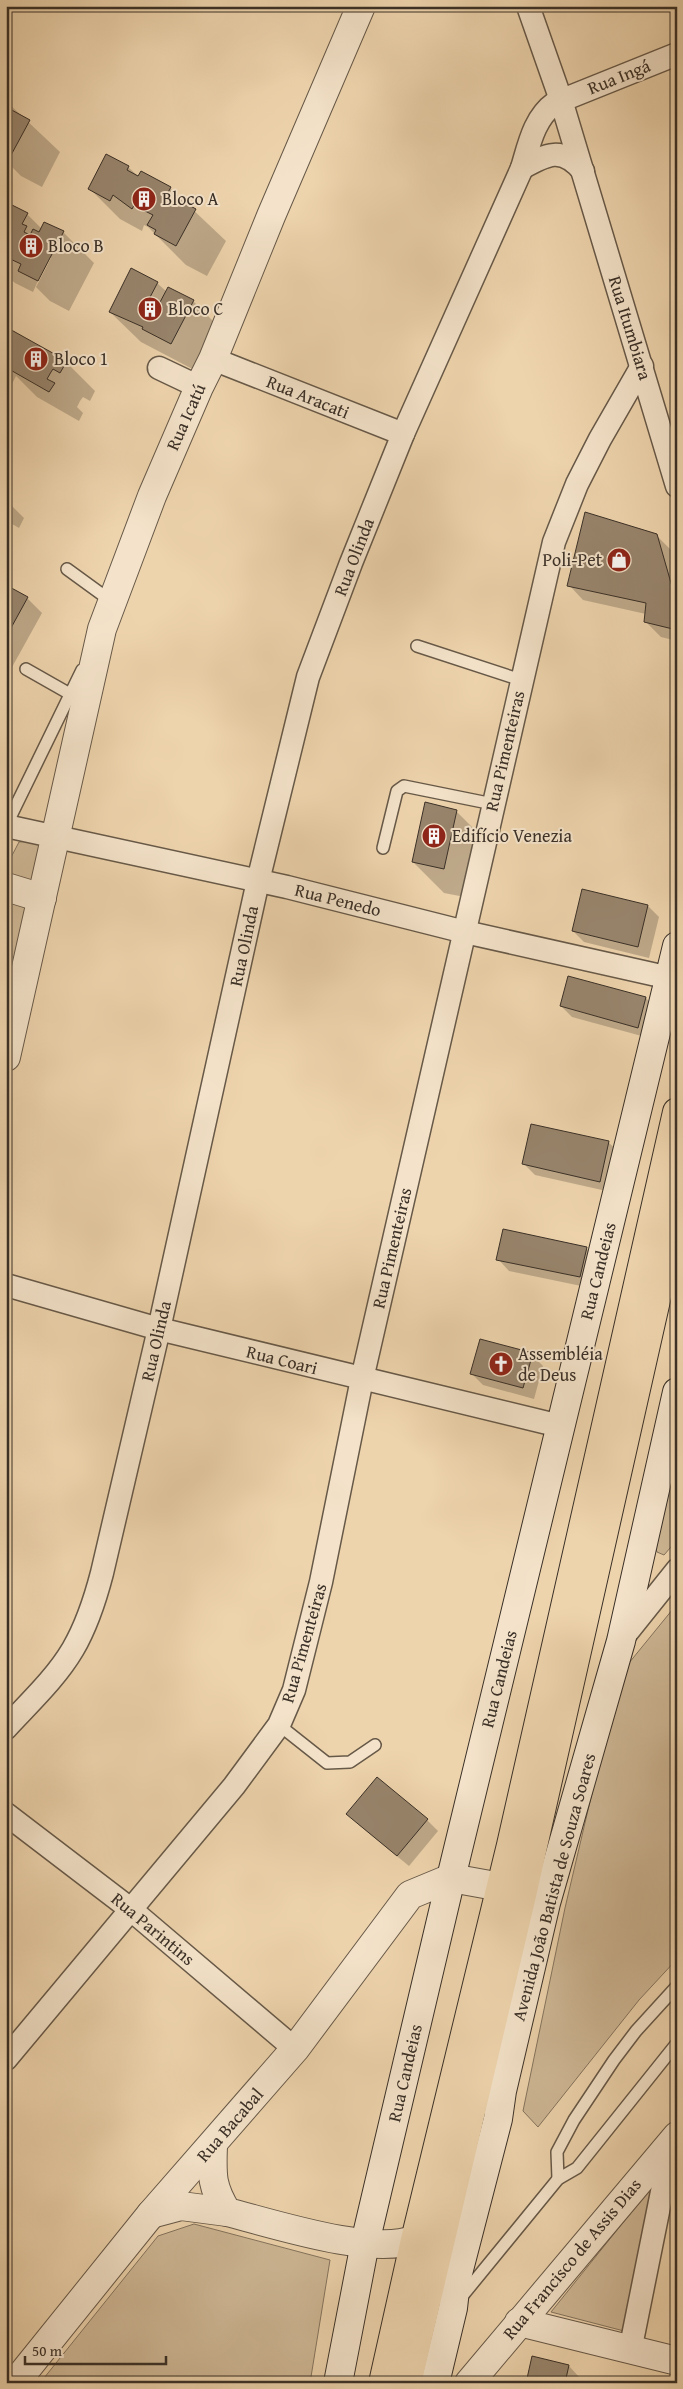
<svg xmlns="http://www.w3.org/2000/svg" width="683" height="2389" font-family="'Gentium Book Plus',serif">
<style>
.green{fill:#cfb896;stroke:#84745e}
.shadow{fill:#0003}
.building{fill:#98856d;stroke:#3a3027}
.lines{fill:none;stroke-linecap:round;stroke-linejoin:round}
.service-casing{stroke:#675948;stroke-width:14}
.minor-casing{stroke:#675948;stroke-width:25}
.tertiary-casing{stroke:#675948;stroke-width:30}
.secondary-casing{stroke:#3a3027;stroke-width:30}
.primary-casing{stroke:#3a3027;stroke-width:30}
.service{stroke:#f4e3ca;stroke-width:11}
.minor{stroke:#f4e3ca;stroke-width:22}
.tertiary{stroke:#f4e3ca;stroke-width:28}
.secondary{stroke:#f4e3ca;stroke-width:28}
.primary{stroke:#eed4ad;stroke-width:28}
.labels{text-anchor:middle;stroke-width:4;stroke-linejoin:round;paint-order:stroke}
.street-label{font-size:18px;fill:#3a3027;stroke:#f4e3ca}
.poi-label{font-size:18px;fill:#3a3027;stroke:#f4e3ca;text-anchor:start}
</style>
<rect width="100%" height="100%" fill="#eed4ad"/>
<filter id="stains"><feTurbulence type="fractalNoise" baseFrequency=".004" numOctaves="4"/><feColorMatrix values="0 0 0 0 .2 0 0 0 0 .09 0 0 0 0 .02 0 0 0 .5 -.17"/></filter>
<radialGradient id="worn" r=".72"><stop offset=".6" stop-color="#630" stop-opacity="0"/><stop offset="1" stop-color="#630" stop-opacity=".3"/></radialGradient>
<g class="green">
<path d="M28,841L47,847L6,1027V867L19,842Z"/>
<path d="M677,1454V1540L664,1555L657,1552L654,1543Z"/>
<path d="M677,1604V1959L639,2000L538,2127L523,2111L565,1908L620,1674Z"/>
<path d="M659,2178L624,2331L551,2312Z"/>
<path d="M194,2224L330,2260L310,2383H40L158,2236Z"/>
</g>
<g class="shadow">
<path d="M6,101L60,152L42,187L21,176L6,161Z"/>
<path d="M128,167L139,177L170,188L226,241L207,276L186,265L148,227L144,225L142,231L120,219L89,188Z"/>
<path d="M9,205L27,214L42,229L63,232L94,263L69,311L50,301L36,287L51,258L49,256L33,292L15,283L6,275V209Z"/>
<path d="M157,283L167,292L193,301L224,332L202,374L141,342L110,312Z"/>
<path d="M6,329L66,362L95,391L90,401L83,397L80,401L77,407L83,413L79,421L37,397L16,376L12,384L6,380Z"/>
<path d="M6,500L24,518L19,528L12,524L6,533Z"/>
<path d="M6,534L12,540L8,547L6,546Z"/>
<path d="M656,535L671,550L677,569V641L661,637L646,622V614L583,600L569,585Z"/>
<path d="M6,587L27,598L42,613L6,678Z"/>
<path d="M456,811L487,842L475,899L444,893L413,862Z"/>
<path d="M583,890L648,906L659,917L649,958L584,942L573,931Z"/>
<path d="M569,977L646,998L657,1010L649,1038L572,1017L561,1006Z"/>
<path d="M608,1142L620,1153L611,1192L535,1175L524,1164Z"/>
<path d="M586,1248L597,1259L591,1288L509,1271L498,1259Z"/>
<path d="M532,1355L543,1366L534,1399L483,1385L471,1373Z"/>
<path d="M427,1820L438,1831L409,1866L359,1825Z"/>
<path d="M533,2358L569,2366L580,2378L579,2383H527Z"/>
</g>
<g class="building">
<path d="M8,108L30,120L10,157L6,154V112Z"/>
<path d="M106,154L129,166L127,170L138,176L141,171L171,187L165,198L171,201L174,197L196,209L176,246L154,234L156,230L147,225L153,215L141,209L143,206L136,202L132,209L113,195L110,201L88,189Z"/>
<path d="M8,203L28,213L22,224L27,226L24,232L30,235L33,229L39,232L44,222L64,231L38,281L18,271L21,264L6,257Z"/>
<path d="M131,268L158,282L148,301L158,306L168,287L194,300L171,344L142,329L143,327L109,312Z"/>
<path d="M6,327L67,361L60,373L53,369L51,372L47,379L55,383L49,392L7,368L11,360L6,358Z"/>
<path d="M585,512L657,534L677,604V630L644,622L646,603L567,586Z"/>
<path d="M6,585L28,597L6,637Z"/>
<path d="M425,802L457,810L444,869L412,862Z"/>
<path d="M582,889L648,905L638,947L572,931Z"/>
<path d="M568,976L646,997L638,1028L560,1006Z"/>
<path d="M531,1124L609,1141L600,1182L522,1164Z"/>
<path d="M503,1229L587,1247L580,1277L496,1260Z"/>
<path d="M480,1339L533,1353L523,1388L470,1374Z"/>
<path d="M377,1777L428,1819L397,1856L346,1814Z"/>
<path d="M532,2356L569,2365L565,2383H526Z"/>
<path d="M654,2379L671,2383H653Z"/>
</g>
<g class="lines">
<defs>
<g id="service">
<path d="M67,569L111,601"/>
<path d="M417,646L521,680"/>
<path d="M26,669L70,694"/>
<path d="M6,826L82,670"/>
<path d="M383,848L397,791L404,786L493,804"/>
<path d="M279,1725L327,1763L350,1762L375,1745"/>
<path d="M558,2179L557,2152L574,2120L614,2060L636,2031L677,1986"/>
<path d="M459,2300L558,2179L577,2168L677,2043"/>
</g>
<g id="minor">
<path d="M528,6L561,100L677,486"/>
<path d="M522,168C547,154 562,146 583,171"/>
<path d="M213,359L403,434"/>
<path d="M159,368L199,387"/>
<path d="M6,826L287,887L465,932L670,978"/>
<path d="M6,1285L159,1329L560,1426"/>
<path d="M621,1640L677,1570"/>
<path d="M6,1728C29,1703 56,1678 73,1649C87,1625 95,1600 102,1573L159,1329L258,881L308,677L351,563L403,434L522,168C529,145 534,118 555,103L677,54"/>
<path d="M6,1814L129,1908L295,2049"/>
<path d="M6,2059L234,1786L279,1725L294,1690L321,1582L362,1379L554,542L577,484L600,439L642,366"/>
<path d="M630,2351L672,2142"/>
</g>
<g id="tertiary">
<path d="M6,887L42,898"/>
<path d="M6,1057L102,629L152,496L199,387L213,359L271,216L361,6"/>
<path d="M213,2145C212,2175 211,2186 227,2212C271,2223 374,2257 415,2239C422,2236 429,2231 434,2226"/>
<path d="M151,2214L181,2206L227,2212"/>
<path d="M519,2322L677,2361"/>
<path d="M15,2383L151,2214L295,2049L410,1895L451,1878L501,1887L523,1895"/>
<path d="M469,2383L677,2136"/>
</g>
<g id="secondary">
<path d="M338,2383L365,2243L451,1878L677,946"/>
<path d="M435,2383L453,2308L456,2281L498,2119L502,2091L546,1903L621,1641L677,1392"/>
</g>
<g id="primary">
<path d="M383,2383L415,2240L511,1845L677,1112"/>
<path d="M407,2383L522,1895L677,1207"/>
</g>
</defs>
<use href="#service" class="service-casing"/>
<use href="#minor" class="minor-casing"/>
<use href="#tertiary" class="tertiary-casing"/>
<use href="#secondary" class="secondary-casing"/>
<use href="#primary" class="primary-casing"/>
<use href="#service" class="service"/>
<use href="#minor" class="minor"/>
<use href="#tertiary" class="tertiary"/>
<use href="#secondary" class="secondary"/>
<use href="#primary" class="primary"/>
</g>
<defs>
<symbol id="building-disc" viewBox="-11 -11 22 22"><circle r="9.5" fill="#8f2418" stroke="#f4e3ca"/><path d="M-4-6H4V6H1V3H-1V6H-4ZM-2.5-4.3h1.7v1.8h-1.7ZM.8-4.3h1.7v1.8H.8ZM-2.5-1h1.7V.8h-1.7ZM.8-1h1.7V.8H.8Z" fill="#fff"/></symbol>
<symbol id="shop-disc" viewBox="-11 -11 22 22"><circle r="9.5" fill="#8f2418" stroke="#f4e3ca"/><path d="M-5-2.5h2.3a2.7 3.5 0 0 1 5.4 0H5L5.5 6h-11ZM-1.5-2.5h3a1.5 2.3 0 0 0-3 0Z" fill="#fff"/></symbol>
<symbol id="church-disc" viewBox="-11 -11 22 22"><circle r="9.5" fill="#8f2418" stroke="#f4e3ca"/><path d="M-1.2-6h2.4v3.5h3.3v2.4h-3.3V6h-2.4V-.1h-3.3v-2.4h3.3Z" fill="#fff"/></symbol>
</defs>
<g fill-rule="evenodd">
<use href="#building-disc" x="130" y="185" width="28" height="28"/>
<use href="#building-disc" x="17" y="232" width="28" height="28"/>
<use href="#building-disc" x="136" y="295" width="28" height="28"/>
<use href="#building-disc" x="22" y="345" width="28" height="28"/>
<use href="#shop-disc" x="605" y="546" width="28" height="28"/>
<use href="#building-disc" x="420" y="822" width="28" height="28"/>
<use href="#church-disc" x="487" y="1350" width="28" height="28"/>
</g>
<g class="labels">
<g class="street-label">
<text transform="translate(619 77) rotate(-22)" y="6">Rua Ingá</text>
<text transform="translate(630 328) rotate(73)" y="6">Rua Itumbiara</text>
<text transform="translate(308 397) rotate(22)" y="6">Rua Aracati</text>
<text transform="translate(186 417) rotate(-66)" y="6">Rua Icatú</text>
<text transform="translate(354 557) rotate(-69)" y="6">Rua Olinda</text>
<text transform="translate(505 751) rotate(-77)" y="6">Rua Pimenteiras</text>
<text transform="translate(338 900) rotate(14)" y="6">Rua Penedo</text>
<text transform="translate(244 946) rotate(-78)" y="6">Rua Olinda</text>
<text transform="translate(392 1248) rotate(-77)" y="6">Rua Pimenteiras</text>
<text transform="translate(598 1271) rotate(-76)" y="6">Rua Candeias</text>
<text transform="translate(156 1341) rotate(-77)" y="6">Rua Olinda</text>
<text transform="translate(282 1360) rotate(14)" y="6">Rua Coari</text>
<text transform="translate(304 1643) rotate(-74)" y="6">Rua Pimenteiras</text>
<text transform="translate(499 1679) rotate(-76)" y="6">Rua Candeias</text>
<text transform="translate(554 1887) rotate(-75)" y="6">Avenida João Batista de Souza Soares</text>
<text transform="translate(153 1929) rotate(40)" y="6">Rua Parintins</text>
<text transform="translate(405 2073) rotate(-77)" y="6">Rua Candeias</text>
<text transform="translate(230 2125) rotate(-49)" y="6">Rua Bacabal</text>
<text transform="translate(572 2259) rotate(-50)" y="6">Rua Francisco de Assis Dias</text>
</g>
<g class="poi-label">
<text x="162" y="205">Bloco A</text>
<text x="48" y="252">Bloco B</text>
<text x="168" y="315">Bloco C</text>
<text x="54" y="365">Bloco 1</text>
<text x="602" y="566" text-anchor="end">Poli-Pet</text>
<text x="452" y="842">Edifício Venezia</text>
<text x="518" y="1360">Assembléia<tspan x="518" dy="21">de Deus</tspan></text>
</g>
</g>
<rect width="683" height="2389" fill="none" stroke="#eed4ad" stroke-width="25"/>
<rect x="8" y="8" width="668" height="2374" fill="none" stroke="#3a3027" stroke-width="2.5"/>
<rect x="12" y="12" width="658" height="2364" fill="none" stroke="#3a3027"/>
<path d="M25 2356v8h141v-8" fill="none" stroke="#3a3027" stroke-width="2.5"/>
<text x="32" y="2356" font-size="15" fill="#3a3027" stroke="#f4e3ca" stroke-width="4" paint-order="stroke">50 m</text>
<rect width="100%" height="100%" filter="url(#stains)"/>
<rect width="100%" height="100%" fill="url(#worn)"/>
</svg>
